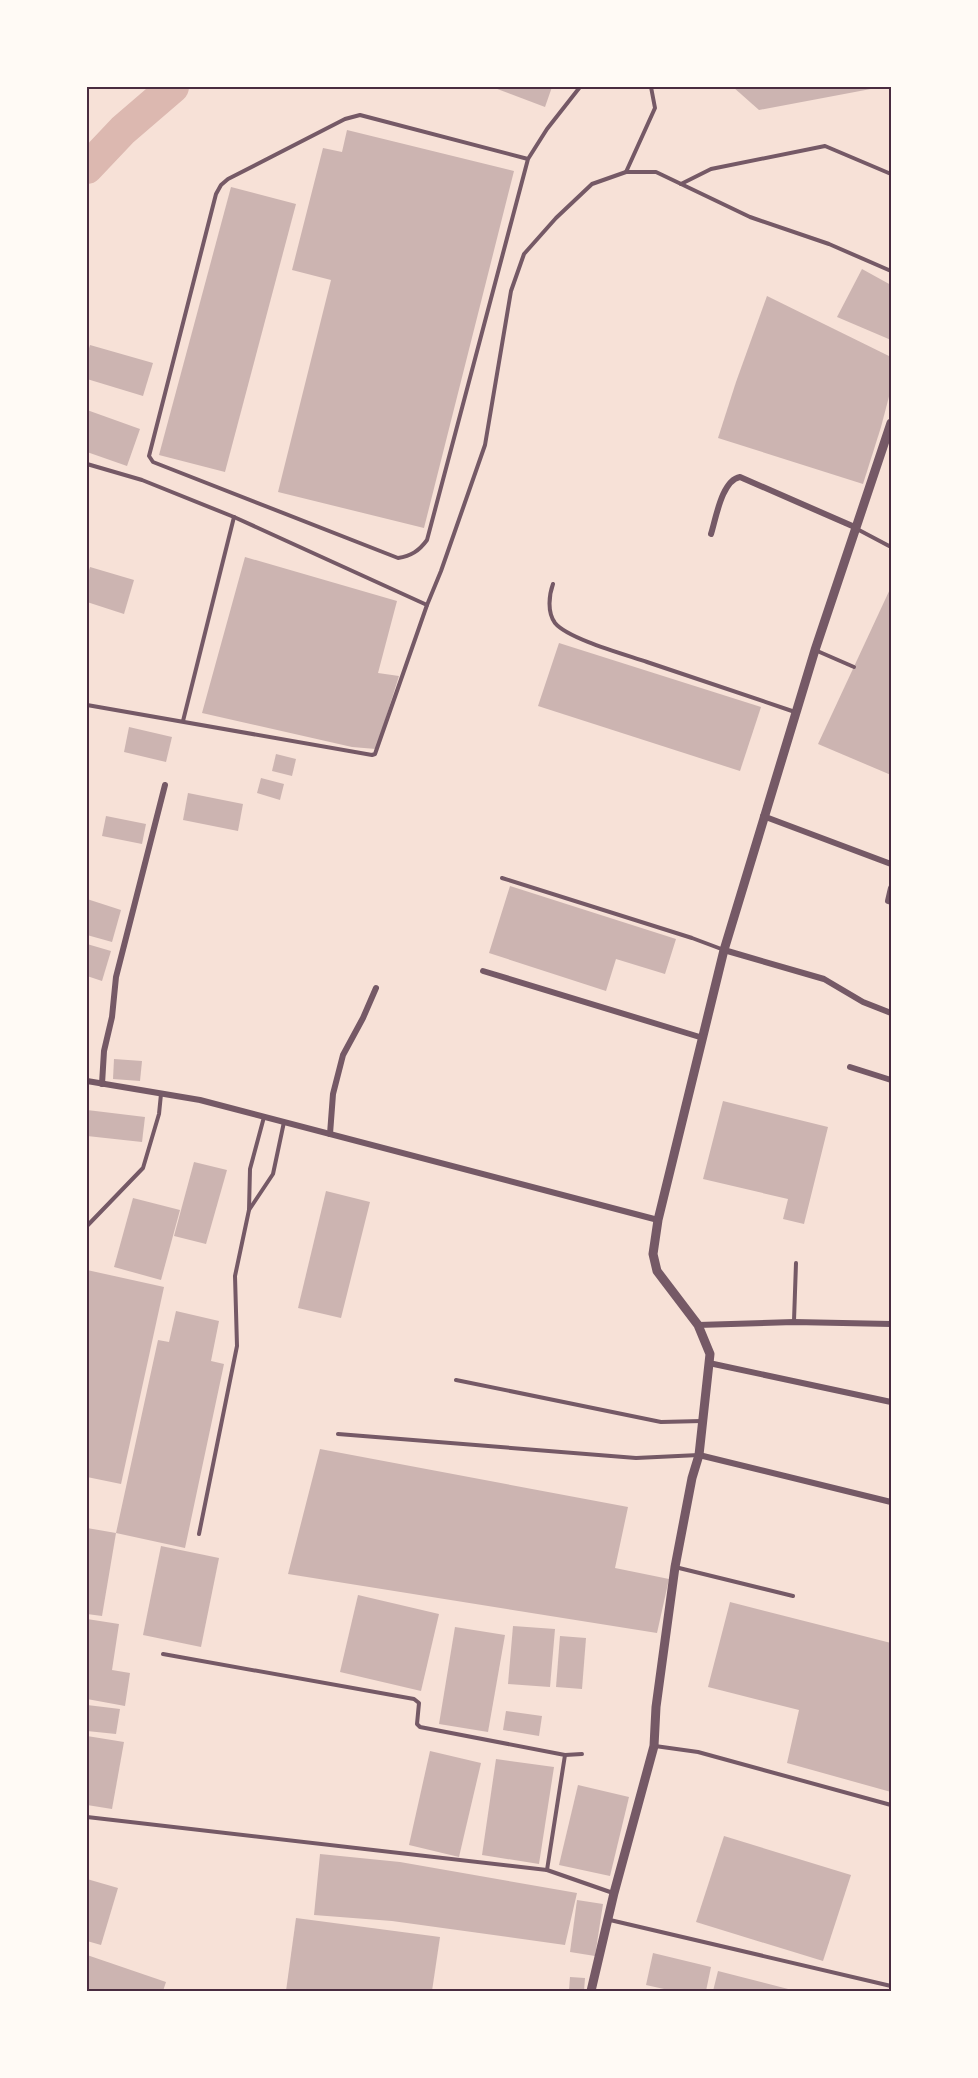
<svg xmlns="http://www.w3.org/2000/svg" width="978" height="2078" font-family="'Source Sans 3',sans-serif">
<style>
.lines{fill:none;stroke-linecap:round;stroke-linejoin:round}
.river{stroke:#dcb8b0;stroke-width:32}
.building{fill:#ccb4b1}
.service{stroke:#755966;stroke-width:4}
.minor{stroke:#755966;stroke-width:6}
.tertiary{stroke:#755966;stroke-width:9}
.neatline{fill:none;stroke:#4a2c40;stroke-width:2}
</style>
<rect width="100%" height="100%" fill="#f7e1d7"/>
<g class="lines">
<path class="river" d="M87,168L123,130L173,87"/>
</g>
<g class="building">
<path d="M492,87H552L545,107Z"/>
<path d="M733,87H875L876,88L759,110Z"/>
<path d="M347,130L514,171L424,528L278,492L331,280L292,270L323,148L342,152Z"/>
<path d="M231,187L296,204L225,472L159,455Z"/>
<path d="M862,269L891,285V340L837,317Z"/>
<path d="M767,296L891,357V389L881,427L863,484L718,438L736,382Z"/>
<path d="M90,345L153,363L143,396L87,379V355Z"/>
<path d="M87,410L140,429L127,466L87,452Z"/>
<path d="M245,557L397,601L378,673L399,676L376,749L352,747L202,713Z"/>
<path d="M90,567L134,580L124,614L87,602V577Z"/>
<path d="M891,587V775L818,744Z"/>
<path d="M559,643L761,707L740,771L538,706Z"/>
<path d="M129,727L172,737L166,762L124,752Z"/>
<path d="M276,754L296,759L292,776L272,771Z"/>
<path d="M261,778L284,784L280,800L257,793Z"/>
<path d="M188,793L243,804L238,831L183,820Z"/>
<path d="M106,816L146,824L142,844L102,836Z"/>
<path d="M510,886L676,939L665,974L616,959L606,991L489,953Z"/>
<path d="M87,899L121,910L112,942L87,935Z"/>
<path d="M87,944L111,951L102,981L87,976Z"/>
<path d="M114,1059L142,1061L140,1081L113,1079Z"/>
<path d="M723,1101L828,1127L804,1224L783,1219L788,1199L703,1179Z"/>
<path d="M87,1110L145,1117L142,1142L87,1136Z"/>
<path d="M194,1162L227,1170L206,1244L174,1236Z"/>
<path d="M326,1191L370,1202L341,1318L298,1308Z"/>
<path d="M133,1198L180,1210L161,1280L114,1267Z"/>
<path d="M87,1270L164,1287L121,1484L87,1477Z"/>
<path d="M176,1311L219,1321L211,1361L224,1364L185,1548L116,1533L158,1340L169,1342Z"/>
<path d="M320,1449L628,1507L615,1568L669,1579L657,1633L288,1574Z"/>
<path d="M87,1528L116,1533L102,1616L87,1614Z"/>
<path d="M161,1546L219,1558L201,1647L143,1635Z"/>
<path d="M358,1595L439,1614L421,1691L340,1672Z"/>
<path d="M730,1602L891,1643V1792L787,1763L799,1710L708,1687Z"/>
<path d="M87,1619L119,1624L112,1670L130,1673L125,1706L87,1699Z"/>
<path d="M513,1626L555,1629L550,1687L508,1684Z"/>
<path d="M455,1627L505,1635L488,1732L439,1724Z"/>
<path d="M560,1636L586,1638L582,1689L556,1687Z"/>
<path d="M87,1705L120,1709L116,1734L87,1731Z"/>
<path d="M506,1711L542,1716L539,1736L503,1730Z"/>
<path d="M87,1736L124,1742L112,1809L87,1805Z"/>
<path d="M430,1751L481,1763L459,1857L409,1845Z"/>
<path d="M496,1759L554,1767L539,1864L482,1855Z"/>
<path d="M578,1785L629,1797L610,1876L559,1865Z"/>
<path d="M724,1836L851,1875L823,1961L696,1922Z"/>
<path d="M320,1854L400,1862L577,1893L565,1945L392,1921L314,1915Z"/>
<path d="M87,1879L118,1888L101,1945L87,1941Z"/>
<path d="M577,1900L603,1904L595,1956L570,1952Z"/>
<path d="M296,1918L440,1937L432,1991H286Z"/>
<path d="M653,1953L711,1967L706,1991H673L646,1985Z"/>
<path d="M87,1955L166,1982L163,1991H87Z"/>
<path d="M718,1971L792,1990V1991H713Z"/>
<path d="M570,1977L585,1978L584,1991H569Z"/>
</g>
<g class="lines">
<g class="service">
<path d="M528,159L360,115L345,119L228,179L221,185L216,194L149,456L153,462L398,558C411,556 419,551 427,540L528,159L547,129L580,87"/>
<path d="M626,172L655,108L651,87"/>
<path d="M681,184L711,169L825,146L891,174"/>
<path d="M87,464L142,480L234,517L427,605L441,571L485,445L511,291L524,254L556,218L592,184L626,172H656L750,217L829,244L891,271"/>
<path d="M857,529L891,547"/>
<path d="M553,584C549,595 547,612 555,623C568,639 627,655 647,662C697,679 746,695 795,712"/>
<path d="M815,650L854,667"/>
<path d="M87,705L372,755L375,754L427,605"/>
<path d="M183,721L234,517"/>
<path d="M502,878L692,938L724,950"/>
<path d="M249,1210L273,1174L284,1122"/>
<path d="M87,1226L143,1168L159,1114L161,1094"/>
<path d="M794,1321L796,1263"/>
<path d="M456,1380L661,1422L702,1421"/>
<path d="M338,1434L636,1458L699,1455"/>
<path d="M199,1534L237,1346L235,1276L249,1210L250,1169L264,1117"/>
<path d="M675,1567L793,1596"/>
<path d="M163,1654L414,1699L419,1703L417,1724L420,1727L565,1755L547,1870"/>
<path d="M655,1746L698,1752L891,1805"/>
<path d="M565,1755L582,1754"/>
<path d="M87,1817L547,1870L613,1893"/>
<path d="M610,1920L891,1986"/>
</g>
<g class="minor">
<path d="M711,534C716,518 722,480 740,477L857,528"/>
<path d="M763,816L891,864"/>
<path d="M891,888L888,901L891,902"/>
<path d="M724,950L824,979L863,1002L891,1013"/>
<path d="M483,971L703,1038"/>
<path d="M850,1067L891,1080"/>
<path d="M87,1081L200,1100L658,1220"/>
<path d="M102,1084L104,1051L112,1017L116,977L165,785"/>
<path d="M330,1134L333,1094L343,1055L363,1018L376,988"/>
<path d="M698,1325L794,1322L891,1324"/>
<path d="M709,1363L891,1402"/>
<path d="M699,1455L891,1502"/>
</g>
<path class="tertiary" d="M591,1991L614,1893L654,1746L656,1707L675,1567L692,1478L699,1455L710,1354L698,1325L657,1271L653,1254L658,1220L724,950L815,650L891,423"/>
</g>
<rect width="978" height="2078" fill="none" stroke="#fffaf5" stroke-width="177"/>
<rect x="88" y="88" width="802" height="1902" class="neatline"/>
</svg>
